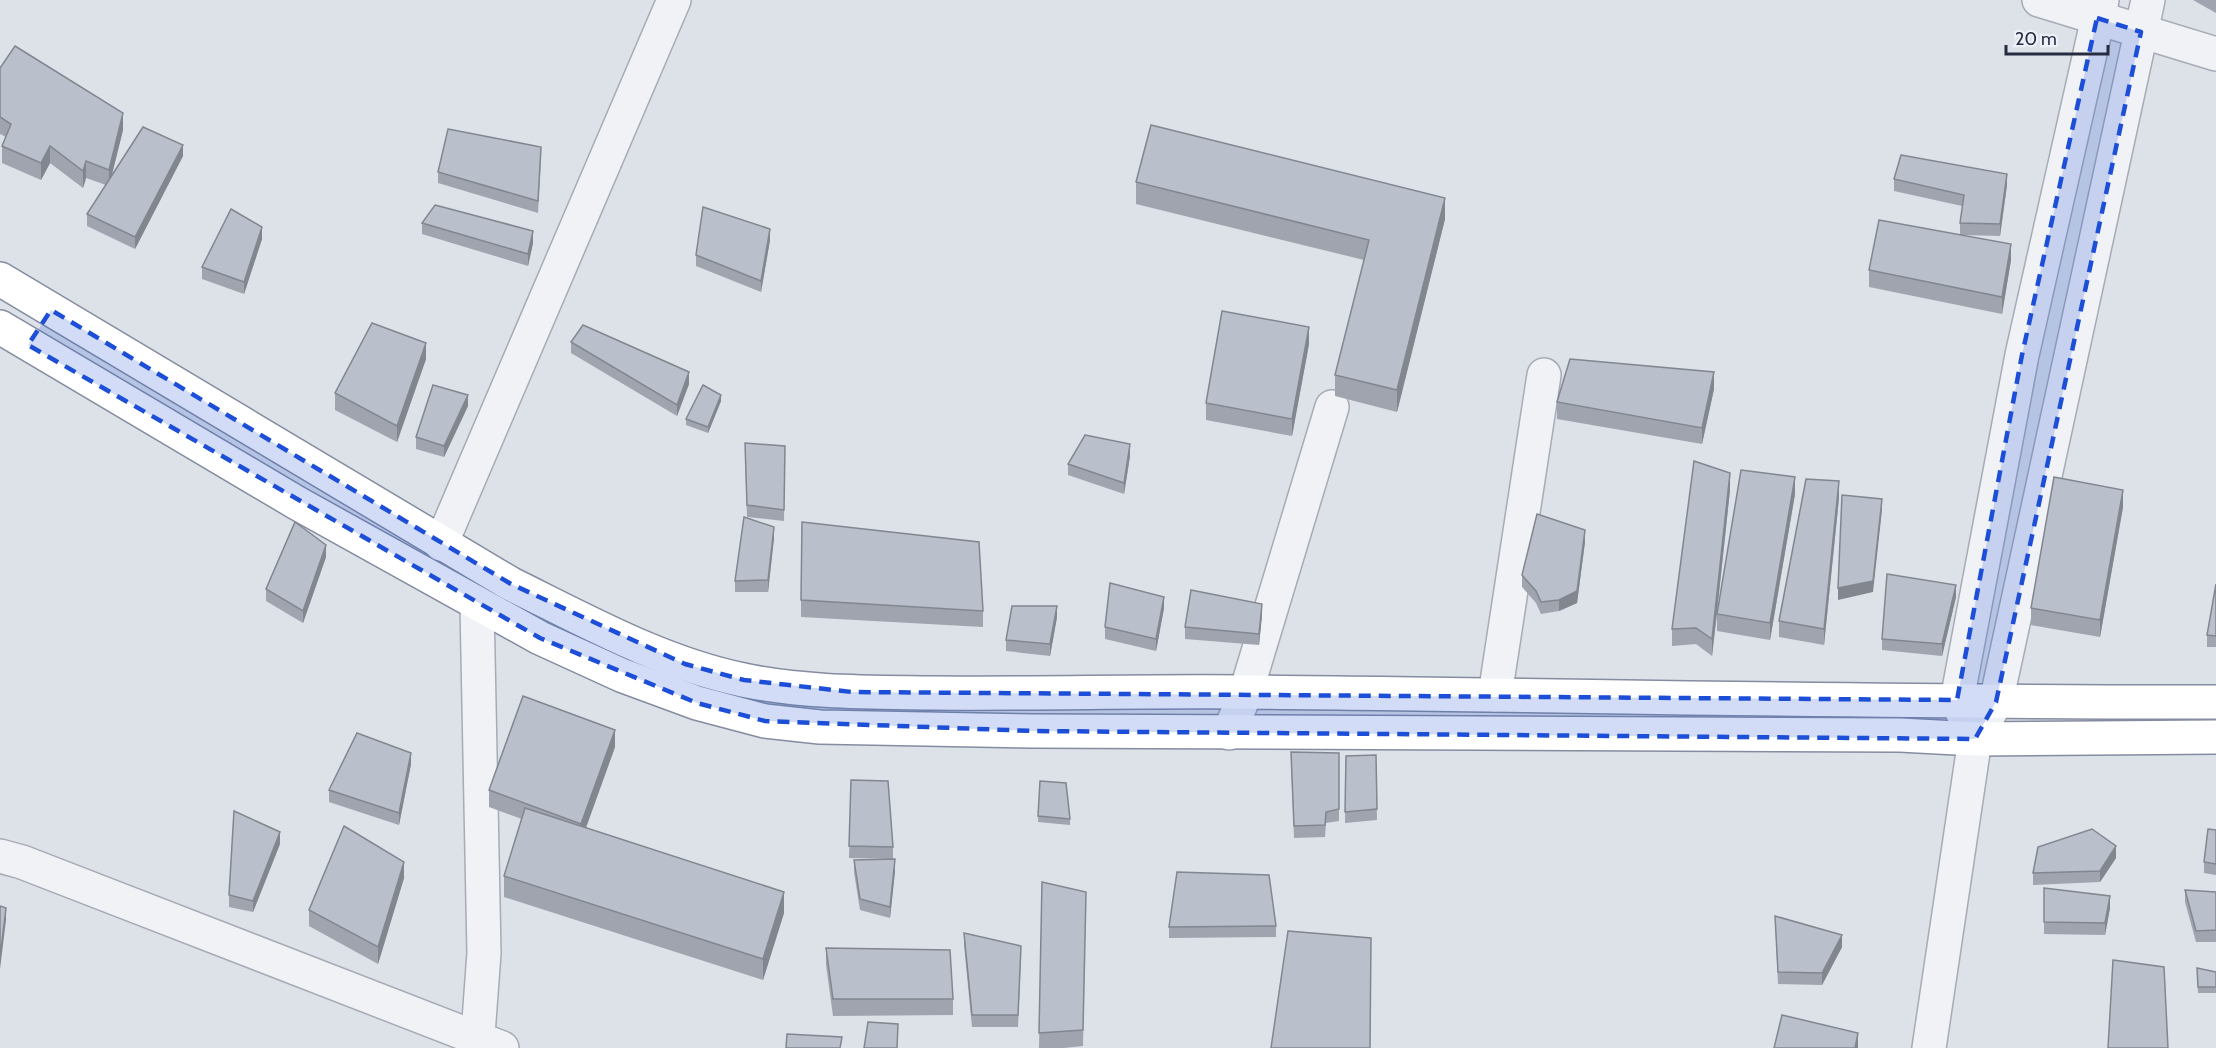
<svg xmlns="http://www.w3.org/2000/svg" width="2216" height="1048" font-family="Cabin,sans-serif">
<style>
.lines{fill:none;stroke-linecap:round;stroke-linejoin:round}
.street-casing{stroke:#a6abb6;stroke-width:36}
.highway-casing{stroke:#848ca0;stroke-width:36}
.street{stroke:#f0f2f6;stroke-width:33}
.highway{stroke:#fff;stroke-width:33}
.wall{fill:#a0a4af}
.shaded-wall{fill:#82868f}
.building{fill:#babfcc;stroke:#82868f;stroke-width:1.5}
.marked{fill:#1d4ed8;fill-opacity:0.2;stroke:#1d4ed8;stroke-width:4.5;stroke-dasharray:12 8;stroke-linejoin:round}
</style>
<rect width="100%" height="100%" fill="#dde1e8"/>
<g class="lines">
<defs>
<g id="street">
<path d="M2039,0L2216,54"/>
<path d="M441,544L674,0"/>
<path d="M1495,695L1544,375"/>
<path d="M1969,727L1957,700L2022,355L2102,0"/>
<path d="M1229,733L1246,692L1332,407"/>
<path d="M0,856L22,862L502,1048"/>
<path d="M477,1048L484,953L477,605"/>
<path d="M1929,1048L1975,739L1996,702L2148,0"/>
</g>
<g id="highway">
<path d="M0,279L511,584C586,621 661,663 743,680C805,693 870,692 933,693C1037,694 1141,691 1245,692C1569,695 1892,703 2216,702"/>
<path d="M0,327L297,503L540,638L621,675L697,703L765,721L820,727L1034,731L1900,735L1975,739L2216,737"/>
</g>
</defs>
<use href="#street" class="street-casing"/>
<use href="#highway" class="highway-casing"/>
<use href="#street" class="street"/>
<use href="#highway" class="highway"/>
</g>
<g class="wall">
<path d="M2193,0H2216V13Z"/>
<path d="M0,68L123,130L111,176L183,156L135,249L87,226V214L106,185L86,178L83,188L50,163L41,180L2,163V146L6,137L0,134Z"/>
<path d="M541,158L538,213L438,183V172Z"/>
<path d="M1894,179L2007,185L2000,236L1962,235L2011,260L2002,314L1869,287V270L1960,234V223L1962,206L1894,191Z"/>
<path d="M1136,182L1445,219L1397,412L1335,396V375L1364,260L1136,204Z"/>
<path d="M422,223L533,243L528,266L422,234Z"/>
<path d="M262,239L244,294L202,279V267Z"/>
<path d="M770,240L761,292L696,266V255Z"/>
<path d="M571,342L689,384L677,416L571,353Z"/>
<path d="M1309,344L1292,436L1206,420V403Z"/>
<path d="M426,359L397,442L335,410V393Z"/>
<path d="M1714,389L1702,444L1557,419V402Z"/>
<path d="M721,401L708,433L686,425V419Z"/>
<path d="M468,406L444,457L416,449V437Z"/>
<path d="M785,446L784,521L747,517L745,455Z"/>
<path d="M1130,456L1124,494L1068,475V464Z"/>
<path d="M1730,490L1717,614L1795,494L1770,640L1717,631V615L1712,656L1696,644L1672,646V629Z"/>
<path d="M1839,498L1824,645L1779,637V621Z"/>
<path d="M2123,507L2100,637L2031,625V608Z"/>
<path d="M774,538L768,592H735V581Z"/>
<path d="M1585,542L1577,603L1559,611L1541,614L1536,603L1522,587V575Z"/>
<path d="M326,557L303,623L266,601V589Z"/>
<path d="M2216,584V647H2207V635Z"/>
<path d="M1956,597L1942,656L1882,650V639Z"/>
<path d="M801,600L983,611V627L801,617Z"/>
<path d="M1164,608L1156,651L1105,639V627Z"/>
<path d="M1262,615L1259,645L1185,639V627Z"/>
<path d="M1057,617L1050,656L1006,651V640Z"/>
<path d="M615,747L586,828L784,913L763,980L504,897V876L522,819L489,807V790Z"/>
<path d="M1339,753V821L1326,823L1325,837L1294,838L1291,763Z"/>
<path d="M1376,755L1377,820L1345,823L1346,756Z"/>
<path d="M411,764L399,825L329,802V790Z"/>
<path d="M851,780L893,847V859L849,858Z"/>
<path d="M1040,781L1070,819V825L1038,822Z"/>
<path d="M2216,830V875L2204,873V862Z"/>
<path d="M280,844L253,912L229,907V895Z"/>
<path d="M2116,858L2100,882L2033,885V873Z"/>
<path d="M854,860L895,871L890,918L860,910L854,872Z"/>
<path d="M404,878L378,964L309,926V910Z"/>
<path d="M1042,882L1086,892L1083,1046L1064,1048H1039Z"/>
<path d="M2044,888L2110,908L2105,935L2044,934Z"/>
<path d="M2185,890L2216,892V942H2196L2185,902Z"/>
<path d="M1775,916L1842,947L1822,985L1778,984Z"/>
<path d="M1276,926V937L1169,938V927Z"/>
<path d="M964,933L1021,957L1018,1027H972L964,945Z"/>
<path d="M826,948L953,999V1015L833,1016L826,965Z"/>
<path d="M2197,968L2216,972V993H2198Z"/>
</g>
<g class="shaded-wall">
<path d="M123,113V130L109,187V170Z"/>
<path d="M183,145V156L135,249V237Z"/>
<path d="M50,146V163L41,180V163Z"/>
<path d="M86,161V178L83,188V171Z"/>
<path d="M2007,174V185L2000,236V224Z"/>
<path d="M1445,198V219L1397,412V390Z"/>
<path d="M262,227V239L244,294V282Z"/>
<path d="M770,229V240L761,292V281Z"/>
<path d="M533,231V243L528,266V254Z"/>
<path d="M2011,244V260L2002,314V297Z"/>
<path d="M1309,327V344L1292,436V419Z"/>
<path d="M426,343V359L397,442V426Z"/>
<path d="M689,372V384L677,416V405Z"/>
<path d="M1714,372V389L1702,444V428Z"/>
<path d="M468,395V406L444,457V446Z"/>
<path d="M721,395V401L708,433V427Z"/>
<path d="M1130,444V456L1124,494V483Z"/>
<path d="M1730,473V490L1712,656V639Z"/>
<path d="M1795,477V494L1770,640V623Z"/>
<path d="M1839,481V498L1824,645V629Z"/>
<path d="M2123,490V507L2100,637V620Z"/>
<path d="M1882,499V510L1873,592L1838,600V588Z"/>
<path d="M774,527V538L768,592V580Z"/>
<path d="M1585,530V542L1577,603L1559,611V600Z"/>
<path d="M326,545V557L303,623V611Z"/>
<path d="M1956,585V597L1942,656V644Z"/>
<path d="M1164,597V608L1156,651V639Z"/>
<path d="M1262,604V615L1259,645V634Z"/>
<path d="M1057,606V617L1050,656V644Z"/>
<path d="M615,730V747L581,841V824Z"/>
<path d="M411,753V764L399,825V813Z"/>
<path d="M280,832V844L253,912V901Z"/>
<path d="M2116,846V858L2100,882V871Z"/>
<path d="M895,859V871L890,918V907Z"/>
<path d="M404,862V878L378,964V947Z"/>
<path d="M784,892V913L763,980V959Z"/>
<path d="M2110,896V908L2105,935V923Z"/>
<path d="M6,908V920L0,969V958Z"/>
<path d="M1842,935V947L1822,985V973Z"/>
<path d="M1858,1033V1048H1855Z"/>
</g>
<g class="building">
<path d="M15,46L123,113L109,170L86,161L83,171L50,146L41,163L2,146L11,124L0,117V68Z"/>
<path d="M1151,125L1445,198L1397,390L1335,375L1369,240L1136,182Z"/>
<path d="M143,127L183,145L135,237L87,214Z"/>
<path d="M448,129L541,147L538,201L438,172Z"/>
<path d="M1901,155L2007,174L2000,224L1960,223L1964,195L1894,179Z"/>
<path d="M435,205L533,231L528,254L422,223Z"/>
<path d="M703,207L770,229L761,281L696,255Z"/>
<path d="M231,209L262,227L244,282L202,267Z"/>
<path d="M1879,220L2011,244L2002,297L1869,270Z"/>
<path d="M1222,311L1309,327L1292,419L1206,403Z"/>
<path d="M372,323L426,343L397,426L335,393Z"/>
<path d="M583,325L689,372L677,405L571,342Z"/>
<path d="M1570,359L1714,372L1702,428L1557,402Z"/>
<path d="M433,385L468,395L444,446L416,437Z"/>
<path d="M703,385L721,395L708,427L686,419Z"/>
<path d="M1085,435L1130,444L1124,483L1068,464Z"/>
<path d="M745,443L785,446L784,510L747,505Z"/>
<path d="M1694,461L1730,473L1712,639L1696,628L1672,629Z"/>
<path d="M1741,470L1795,477L1770,623L1717,614Z"/>
<path d="M2054,477L2123,490L2100,620L2031,608Z"/>
<path d="M1806,479L1839,481L1824,629L1779,621Z"/>
<path d="M1842,495L1882,499L1873,581L1838,588Z"/>
<path d="M1537,514L1585,530L1577,591L1559,600L1541,602L1536,591L1522,575Z"/>
<path d="M744,517L774,527L768,580L735,581Z"/>
<path d="M295,522L326,545L303,611L266,589Z"/>
<path d="M802,522L979,542L983,611L801,600Z"/>
<path d="M1887,574L1956,585L1942,644L1882,639Z"/>
<path d="M1110,583L1164,597L1156,639L1105,627Z"/>
<path d="M2216,584V636L2207,635Z"/>
<path d="M1191,590L1262,604L1259,634L1185,627Z"/>
<path d="M1012,606H1057L1050,644L1006,640Z"/>
<path d="M523,696L615,730L581,824L489,790Z"/>
<path d="M357,733L411,753L399,813L329,790Z"/>
<path d="M1291,752L1339,753V809L1326,812L1325,825L1294,826Z"/>
<path d="M1376,755L1377,809L1345,812L1346,756Z"/>
<path d="M851,780L888,781L893,847L849,846Z"/>
<path d="M1040,781L1066,783L1070,819L1038,816Z"/>
<path d="M525,808L784,892L763,959L504,876Z"/>
<path d="M234,811L280,832L253,901L229,895Z"/>
<path d="M344,826L404,862L378,947L309,910Z"/>
<path d="M2092,829L2116,846L2100,871L2033,873L2038,847Z"/>
<path d="M2208,829L2216,830V864L2204,862Z"/>
<path d="M895,859L890,907L860,899L854,860Z"/>
<path d="M1177,872L1269,875L1276,926L1169,927Z"/>
<path d="M1042,882L1086,892L1083,1030L1039,1033Z"/>
<path d="M2044,888L2110,896L2105,923L2044,922Z"/>
<path d="M2185,890L2216,892V930L2196,931Z"/>
<path d="M0,906L6,908L0,958Z"/>
<path d="M1775,916L1842,935L1822,973L1778,972Z"/>
<path d="M1288,931L1371,938L1370,1048H1271Z"/>
<path d="M964,933L1021,946L1018,1015H972Z"/>
<path d="M826,948L950,950L953,999H833Z"/>
<path d="M2113,960L2164,967L2168,1048H2108Z"/>
<path d="M2197,968L2216,972V987H2198Z"/>
<path d="M1782,1015L1858,1033L1855,1048H1774Z"/>
<path d="M868,1022L898,1024L897,1048H864Z"/>
<path d="M787,1034L842,1037L840,1048H786Z"/>
</g>
<path class="marked" d="M2097,18L2141,32L1996,702L1975,739L1034,731L765,721L697,703L540,638L28,345L51,310L511,584L685,664L744,680L852,692L1957,700L2022,355Z"/>
<path d="M2006 45v9h102v-9" fill="none" stroke="#262d40" stroke-width="3"/>
<text x="2015" y="45" font-size="18" fill="#262d40" stroke="#edf0f6" stroke-width="4.5" paint-order="stroke">20 m</text>
</svg>
